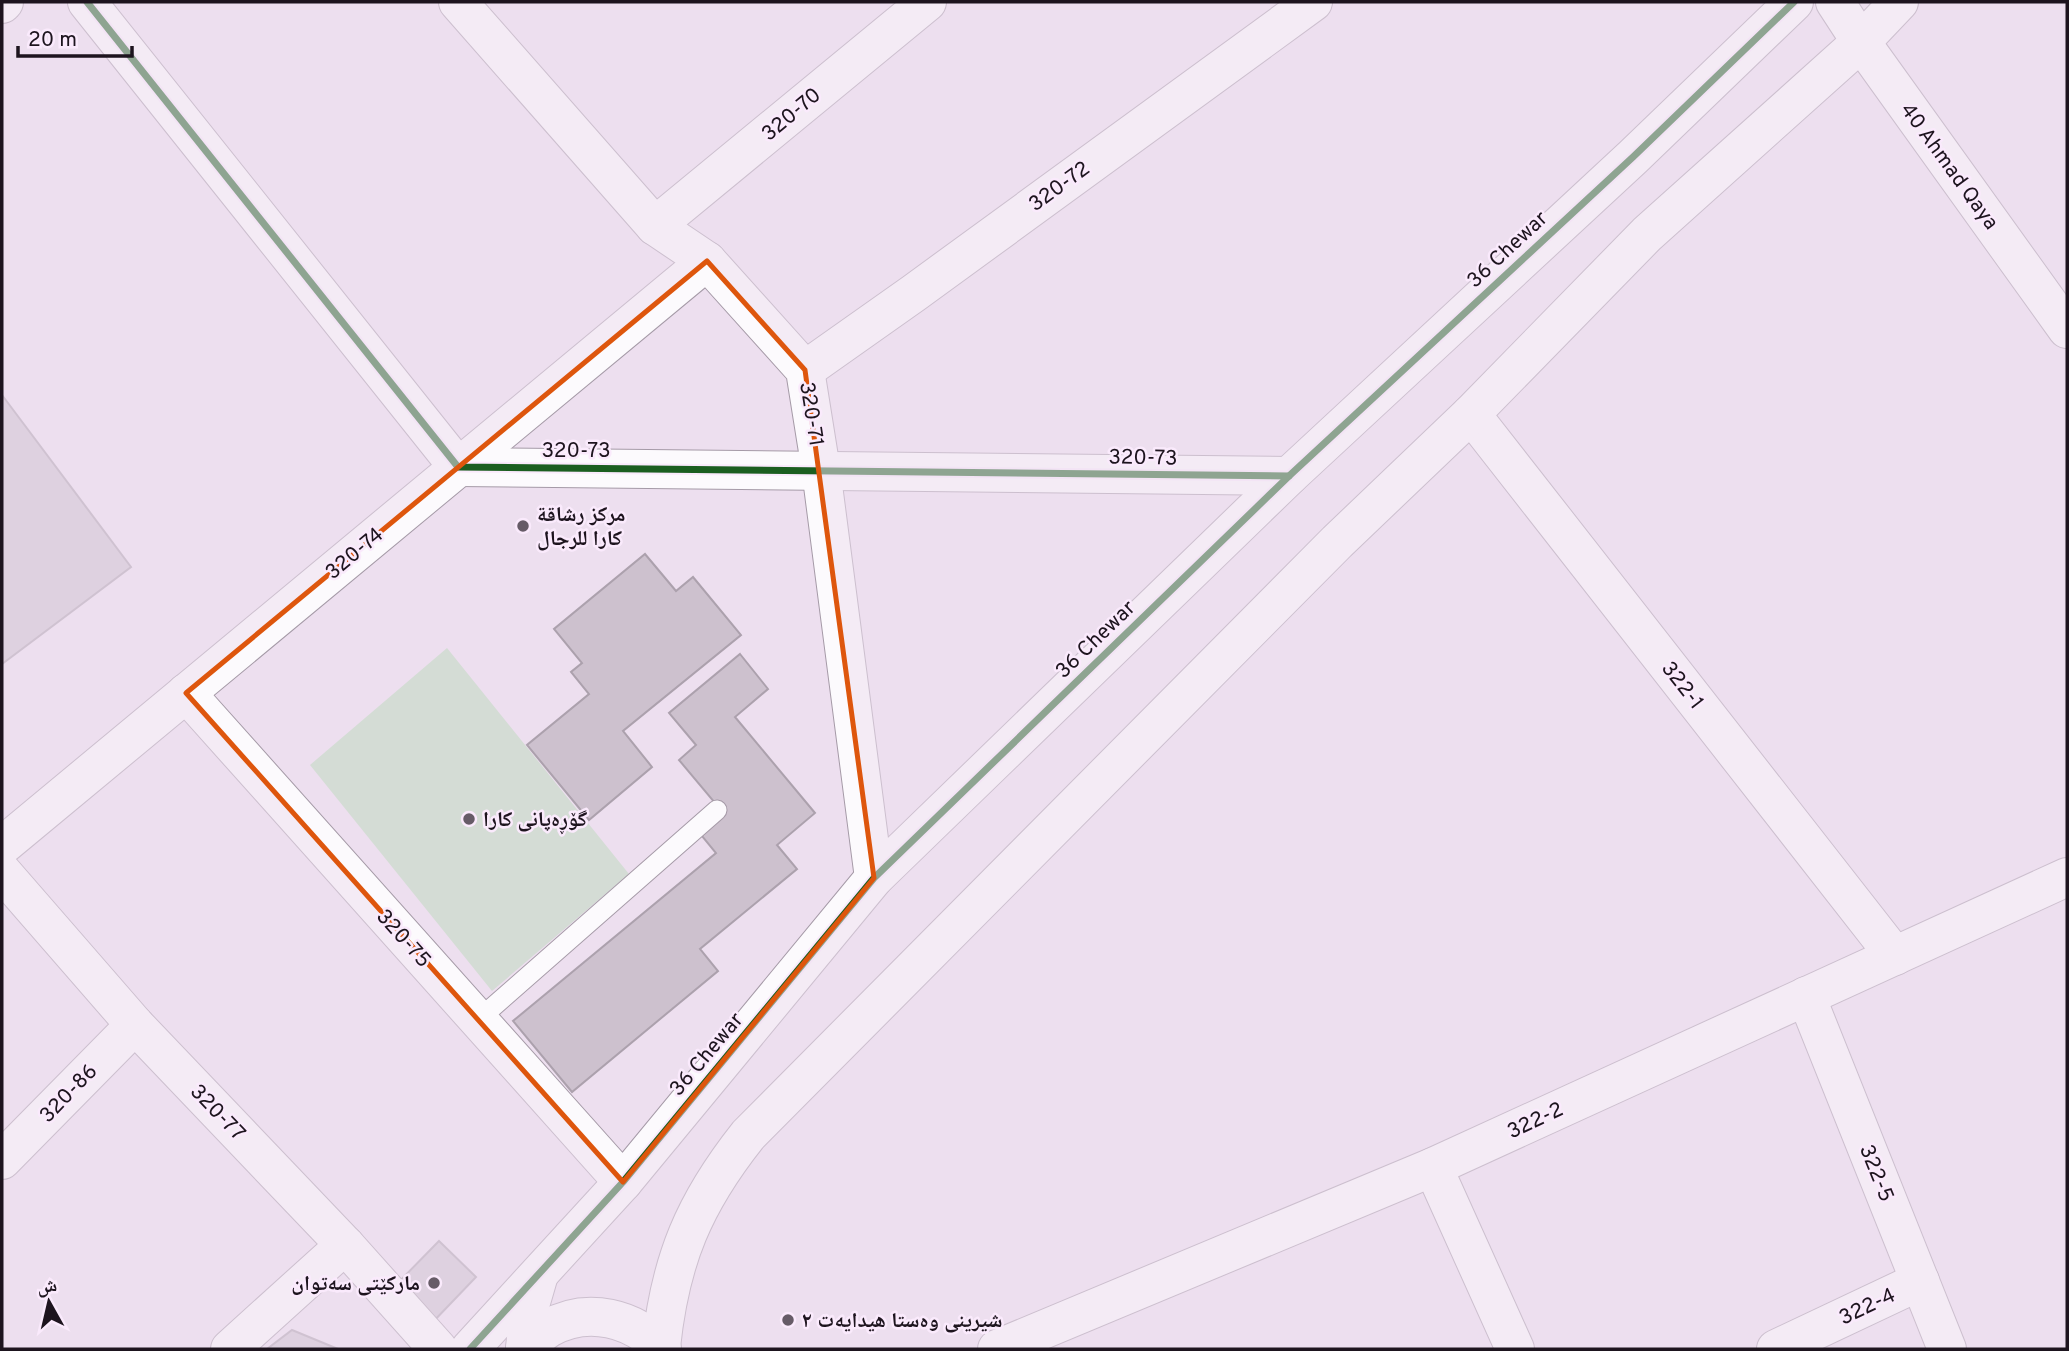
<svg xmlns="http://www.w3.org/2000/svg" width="2069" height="1351" font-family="Overpass,'Noto Naskh Arabic',sans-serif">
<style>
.green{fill:#d4dcd5}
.building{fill:#cdc1ce;stroke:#aca1ad;stroke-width:2}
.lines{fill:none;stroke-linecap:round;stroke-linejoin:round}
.service-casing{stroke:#a59aa7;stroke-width:21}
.minor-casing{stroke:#a59aa7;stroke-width:40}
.tertiary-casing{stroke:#a59aa7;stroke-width:40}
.service{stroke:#fcfafd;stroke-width:19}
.minor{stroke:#fcfafd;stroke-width:38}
.tertiary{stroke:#fcfafd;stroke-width:38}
.cycleway-casing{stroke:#faeafc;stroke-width:11}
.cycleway{stroke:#1b5e20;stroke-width:7}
.marked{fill:none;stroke:#de560d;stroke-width:5;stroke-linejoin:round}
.poi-dot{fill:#665b67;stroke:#faeafc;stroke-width:2.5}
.labels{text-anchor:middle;stroke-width:5;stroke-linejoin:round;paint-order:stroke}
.street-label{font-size:21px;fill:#1d141e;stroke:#faeafc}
.poi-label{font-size:21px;font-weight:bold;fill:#1d141e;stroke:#faeafc;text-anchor:start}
</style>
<rect width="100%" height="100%" fill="#eddfef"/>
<path class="green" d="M447,648L629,874L492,991L310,765Z"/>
<g class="building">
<path d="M2,395L131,567L2,664Z"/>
<path d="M645,554L676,591L693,577L741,635L623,731L652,767L589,820L527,745L589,694L571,672L582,663L554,629Z"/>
<path d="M740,654L768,689L735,717L815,813L777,845L797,869L700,949L718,971L572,1092L513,1021L716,853L697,830L721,810L679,760L696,745L669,713Z"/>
<path d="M439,1241L476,1277L429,1326L391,1290Z"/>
<path d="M292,1330L338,1349H267Z"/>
</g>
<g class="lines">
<defs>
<path id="service" d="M478,1020L717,810"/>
<g id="minor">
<path d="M87,2L458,467L1289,476"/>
<path d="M458,2L655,226L707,261L805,370L821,470L874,878"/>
<path d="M2,4L4,2"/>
<path d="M655,226L927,2"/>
<path d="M805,370L914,293L1313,2"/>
<path d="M1471,414L1895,956"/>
<path d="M186,693L623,1182"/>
<path d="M2,846L707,261"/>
<path d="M2,872L135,1025L345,1245L438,1349"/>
<path d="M1806,996L1947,1349"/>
<path d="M2,1160L135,1025"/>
<path d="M1433,1167L1515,1349"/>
<path d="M230,1349L345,1245"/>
<path d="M525,1349C532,1342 541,1333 549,1328C588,1306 634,1318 662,1349"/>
<path d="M997,1349L1433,1167L2067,877"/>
<path d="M1776,1349L1920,1281"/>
</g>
<g id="tertiary">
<path d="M1835,2L1861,42L2067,329"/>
<path d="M661,1347C670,1260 694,1203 748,1135L1337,542L1471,414L1647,234L1861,42L1899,2"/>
<path d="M525,1348L529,1309L538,1278"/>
<path d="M470,1349L623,1182L874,878L1289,476L1633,157L1794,2"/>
</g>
</defs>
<use href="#service" class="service-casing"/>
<use href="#minor" class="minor-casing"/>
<use href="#tertiary" class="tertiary-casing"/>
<use href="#service" class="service"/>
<use href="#minor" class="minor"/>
<use href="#tertiary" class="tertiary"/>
<defs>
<g id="cycleway">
<path d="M87,2L458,467L1289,476"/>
<path d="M470,1349L623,1182L874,878L1289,476L1633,157L1794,2"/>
</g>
</defs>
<use href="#cycleway" class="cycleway-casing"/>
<use href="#cycleway" class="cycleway"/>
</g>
<path d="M0 0H2069V1351H0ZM707,261L805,370L874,878L623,1182L186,693Z" fill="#eddfef" fill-opacity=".55" fill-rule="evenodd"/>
<path class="marked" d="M707,261L805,370L874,878L623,1182L186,693Z"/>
<g class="poi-dot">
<circle cx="523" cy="526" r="7"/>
<circle cx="469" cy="819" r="7"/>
<circle cx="434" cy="1283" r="7"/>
<circle cx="788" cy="1320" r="7"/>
</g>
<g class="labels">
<g class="street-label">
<text transform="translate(791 114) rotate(-40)" y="7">320-70</text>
<text transform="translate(1950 166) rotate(54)" y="7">40 Ahmad Qaya</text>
<text transform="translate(1059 186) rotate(-36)" y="7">320-72</text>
<text transform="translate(1507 249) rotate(-43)" y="7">36 Chewar</text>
<text transform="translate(812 414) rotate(81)" y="7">320-71</text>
<text x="576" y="457">320-73</text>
<text transform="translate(1143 457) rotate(1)" y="7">320-73</text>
<text transform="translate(354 553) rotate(-40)" y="7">320-74</text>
<text transform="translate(1095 639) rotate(-44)" y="7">36 Chewar</text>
<text transform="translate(1683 685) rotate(52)" y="7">322-1</text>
<text transform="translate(404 938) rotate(48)" y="7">320-75</text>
<text transform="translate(706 1054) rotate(-50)" y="7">36 Chewar</text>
<text transform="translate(68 1093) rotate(-46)" y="7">320-86</text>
<text transform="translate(218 1112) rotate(46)" y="7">320-77</text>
<text transform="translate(1535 1120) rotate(-25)" y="7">322-2</text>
<text transform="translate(1877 1173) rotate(68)" y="7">322-5</text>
<text transform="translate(1867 1306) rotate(-25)" y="7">322-4</text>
</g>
<g class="poi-label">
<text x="537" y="521">مركز رشاقة<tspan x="537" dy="24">كارا للرجال</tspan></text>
<text x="483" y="826">گۆڕەپانی کارا</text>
<text x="420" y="1290" text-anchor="end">مارکێتی سەتوان</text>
<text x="802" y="1327">شیرینی وەستا هیدایەت ٢</text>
</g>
</g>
<rect width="2069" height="1351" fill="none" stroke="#1d141e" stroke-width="7"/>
<g transform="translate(49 1302) rotate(352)" stroke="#faeafc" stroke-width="5" paint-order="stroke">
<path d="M0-5L12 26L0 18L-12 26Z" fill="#1d141e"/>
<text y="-10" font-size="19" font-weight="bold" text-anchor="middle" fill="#1d141e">ش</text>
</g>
<path d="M18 46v10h114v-10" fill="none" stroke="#1d141e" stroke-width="3.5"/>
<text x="28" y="46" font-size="21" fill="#1d141e" stroke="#faeafc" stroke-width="5" paint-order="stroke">20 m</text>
</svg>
